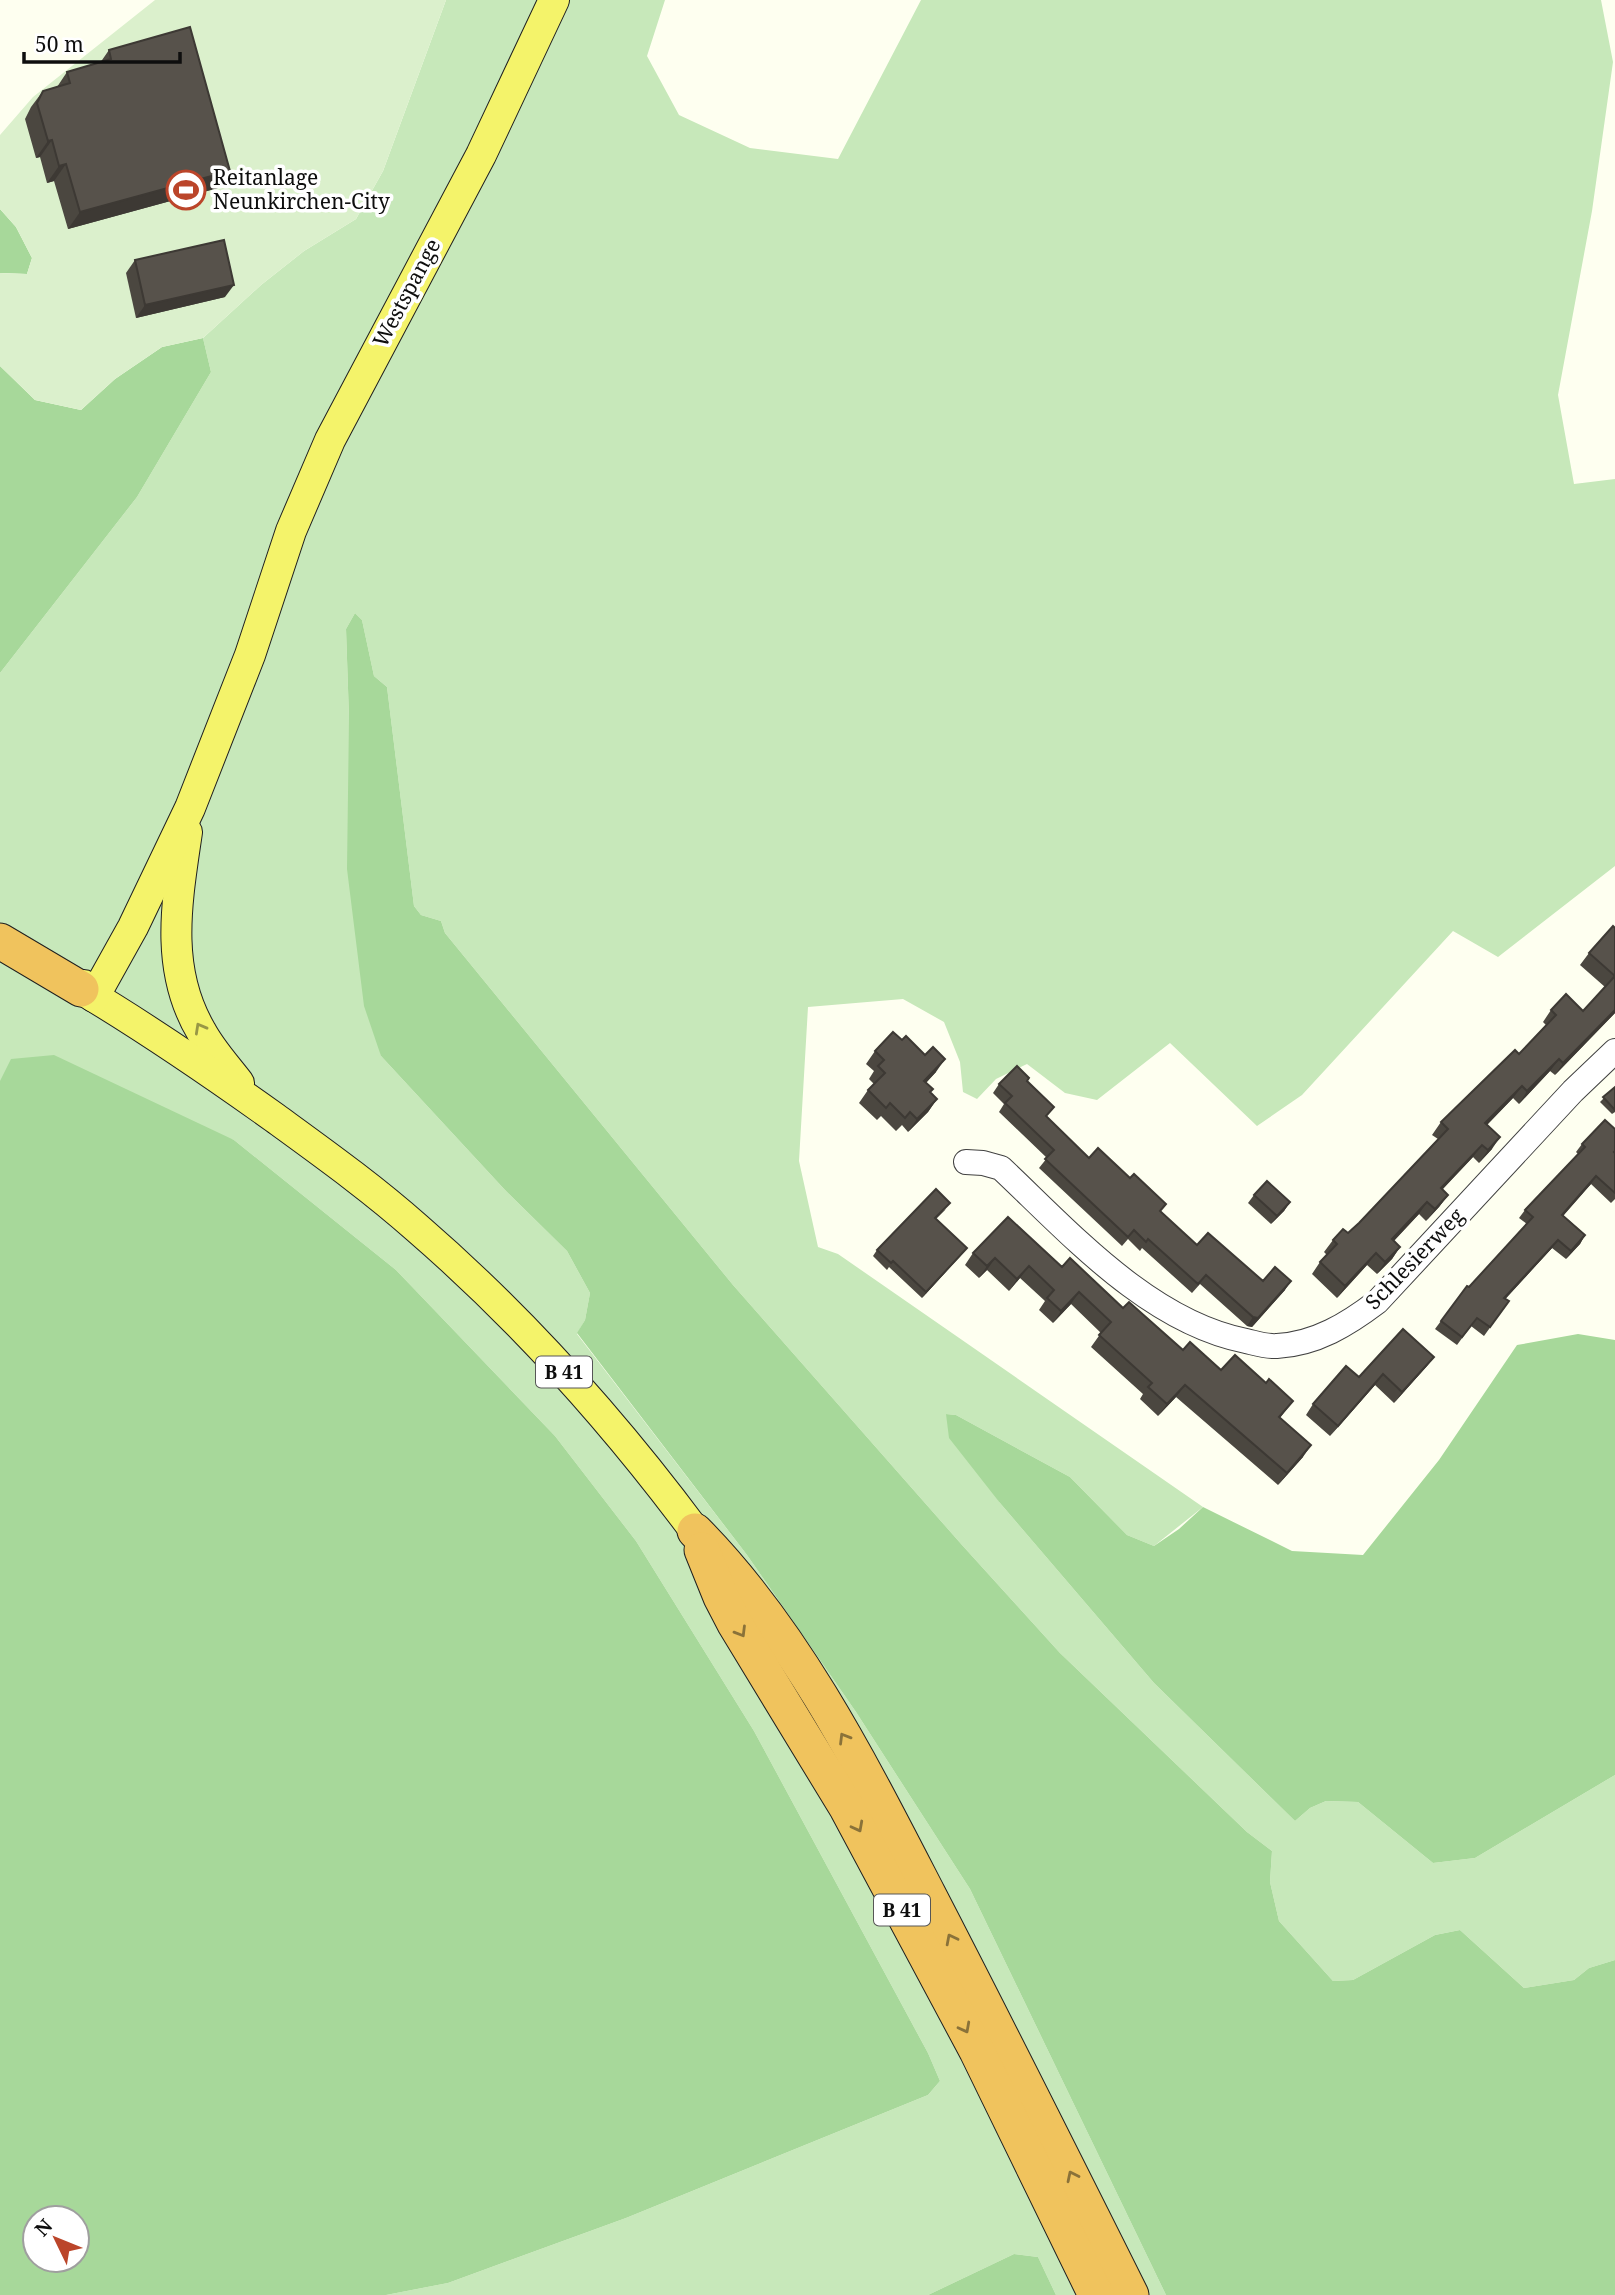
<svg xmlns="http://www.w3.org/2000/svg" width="1615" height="2295" font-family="'Noto Serif',serif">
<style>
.green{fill:#c7e8ba}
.forest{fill:#a7d89a;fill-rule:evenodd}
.pitch{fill:#dbf0cc}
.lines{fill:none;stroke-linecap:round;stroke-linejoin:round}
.minor-casing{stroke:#414141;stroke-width:26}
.major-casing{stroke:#1f1f1f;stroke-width:32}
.highway-casing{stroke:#1f1f1f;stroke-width:37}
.minor{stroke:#fff;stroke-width:24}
.major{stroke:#f4f36a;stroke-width:30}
.highway{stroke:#f0c35d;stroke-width:35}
.wall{fill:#4b4740}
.shaded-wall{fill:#3d3934}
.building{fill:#57524b;stroke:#3d3934;stroke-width:2}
.oneway{stroke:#989745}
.oneway2{stroke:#8a7239}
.labels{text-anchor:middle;stroke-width:7;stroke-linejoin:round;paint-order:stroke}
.shield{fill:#fff;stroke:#565656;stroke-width:2}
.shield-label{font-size:19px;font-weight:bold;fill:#0e0e0e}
.poi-label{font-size:21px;fill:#0e0e0e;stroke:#fff;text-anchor:start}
.street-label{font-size:21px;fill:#0e0e0e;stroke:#fff}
</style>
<rect width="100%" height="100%" fill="#fefff0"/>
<path class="green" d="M446,0H665L647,56L679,115L750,148L838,159L921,0H1601L1613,62L1592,211L1558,395L1574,484L1615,479V866L1498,957L1453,931L1302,1095L1257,1126L1170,1043L1097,1100L1065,1093L1027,1064L996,1079L977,1099L963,1092L960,1062L944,1022L903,999L808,1007L799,1161L818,1247L838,1254L1203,1507L1154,1546L1127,1535L1070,1477L956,1415L946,1414L1000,1503L1154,1683L1295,1821L1310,1808L1326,1801L1358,1802L1433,1863L1475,1858L1615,1775V1960L1589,1968L1574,1980L1524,1988L1460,1930L1435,1935L1353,1980L1333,1981L1279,1921L1270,1882L1272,1851L1247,1832L1060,1653L962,1545L733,1285L445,933L441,921L421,915L414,906L387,687L374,676L362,620L355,613L346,629L349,718L381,1056L505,1190L567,1251L590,1293L585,1320L577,1334L747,1555L856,1712L970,1889L1166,2295H1056L1038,2257L1014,2254L928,2295H386L448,2283L626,2218L928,2095L940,2081L928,2053L754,1731L636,1541L555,1436L396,1270L234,1140L0,1081V673L137,497L211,372L203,338L261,285L304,251L356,219L383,171Z"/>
<g class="forest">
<path d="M0,209L16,227L32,258L27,274L0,273Z"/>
<path d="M203,338L211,372L137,497L0,673V366L35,400L81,410L115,379L162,347Z"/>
<path d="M355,613L362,620L374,676L387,687L414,906L421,915L441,921L445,933L733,1285L962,1545L1060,1653L1247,1832L1272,1851L1270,1882L1279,1921L1333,1981L1353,1980L1435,1935L1460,1930L1524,1988L1574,1980L1589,1968L1615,1960V2295H1166L970,1889L856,1712L747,1555L577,1333L585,1320L590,1293L567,1251L505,1190L381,1056L364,1006L347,869L349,718L346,629Z"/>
<path d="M54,1055L234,1140L396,1270L555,1436L636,1541L754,1731L928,2053L940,2081L928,2095L626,2218L448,2283L386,2295H0V1081L11,1059ZM35,2218H77V2260H35Z"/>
<path d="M1578,1334L1615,1340V1775L1475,1858L1433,1863L1358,1802L1326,1801L1310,1808L1295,1821L1154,1683L1000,1503L949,1438L946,1414L956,1415L1070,1477L1127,1535L1154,1546L1179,1529L1203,1507L1292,1551L1363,1555L1439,1460L1517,1345Z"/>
<path d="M1014,2254L1038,2257L1056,2295H928Z"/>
</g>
<path class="pitch" d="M155,0H446L383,171L356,219L304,251L261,285L203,338L162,347L115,379L81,410L35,400L0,366V273L27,274L32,258L16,227L0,209V135L33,97Z"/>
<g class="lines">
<defs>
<path id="minor" d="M966,1162L983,1163L1001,1168C1070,1233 1149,1322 1246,1341C1255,1343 1267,1347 1277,1346C1316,1344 1348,1324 1377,1302L1573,1091L1615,1051"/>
<g id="major">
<path d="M187,832C177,901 164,968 201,1031C211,1050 226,1066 239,1083"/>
<path d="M84,985L81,989C148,1029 212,1073 275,1118C323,1153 372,1188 417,1228C521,1318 613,1421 695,1531"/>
<path d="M94,997L133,927L190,808L250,655L291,531L330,440L481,155L554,0"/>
</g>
<g id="highway">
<path d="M0,941L81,989"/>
<path d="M695,1531C795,1632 863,1768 928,1894C997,2027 1064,2161 1131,2295"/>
<path d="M702,1550L721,1597L735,1624L847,1808L977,2051L1096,2295"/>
</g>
</defs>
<use href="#minor" class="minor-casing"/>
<use href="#major" class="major-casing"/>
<use href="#highway" class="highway-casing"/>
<use href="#minor" class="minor"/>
<use href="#major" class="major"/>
<use href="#highway" class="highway"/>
</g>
<g class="wall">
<path d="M109,50L218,188L68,229L54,181L47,183L40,157L36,158L25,119L31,107L43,91L57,87L67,72L100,63Z"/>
<path d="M135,260L225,297L136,318L126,273Z"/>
<path d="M1615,928V1013L1555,1075L1550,1071L1519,1104L1513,1098L1487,1125L1492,1149L1479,1163L1473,1157L1442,1190L1448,1195L1439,1207L1426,1221L1419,1214L1394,1241L1400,1247L1392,1259L1377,1274L1367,1265L1337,1298L1312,1274L1320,1262L1327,1255L1324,1252L1333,1240L1348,1233L1359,1223L1438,1139L1432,1135L1441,1122L1519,1054L1546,1025L1543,1022L1551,1010L1583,1011L1605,987L1580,965L1589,953Z"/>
<path d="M875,1051L936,1072L926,1083L930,1093L937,1099L928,1112L908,1132L902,1125L896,1131L881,1116L877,1120L859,1103L868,1090L874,1084L869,1079L874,1071L866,1064Z"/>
<path d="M1027,1081L1047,1117L1089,1158L1161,1212L1197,1245L1263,1281L1285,1290L1252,1327L1247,1326L1200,1284L1192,1293L1142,1248L1140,1251L1128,1239L1122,1246L1039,1168L1047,1158L999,1112L1004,1104L993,1093L999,1084Z"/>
<path d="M1615,1087V1112L1612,1114L1600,1102Z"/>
<path d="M1615,1129V1199L1611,1203L1591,1184L1563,1215L1585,1235L1580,1244L1566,1259L1552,1248L1505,1299L1509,1301L1484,1336L1471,1326L1457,1345L1435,1329L1467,1286L1469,1287L1527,1224L1519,1218L1525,1210L1578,1154L1576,1152L1582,1144Z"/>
<path d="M1254,1195L1290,1202L1284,1211L1271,1224L1248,1203Z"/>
<path d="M946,1209L936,1219L967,1248L962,1254L922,1298L889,1267L887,1270L873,1256L877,1250Z"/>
<path d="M973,1253L1062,1267L1123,1308L1183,1350L1221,1370L1266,1383L1293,1401L1280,1418L1303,1457L1278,1485L1176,1397L1158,1416L1140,1399L1143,1394L1091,1347L1101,1333L1071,1304L1053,1323L1039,1310L1045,1301L1020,1278L1009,1291L987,1270L979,1278L965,1265Z"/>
<path d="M1434,1357L1426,1367L1394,1403L1375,1385L1330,1436L1306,1415L1313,1404L1359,1377Z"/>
</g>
<g class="shaded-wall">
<path d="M52,140L40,157L36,158L48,141Z"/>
<path d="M66,164L54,181L47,183L59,166Z"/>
<path d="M230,171L218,188L68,229L80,212Z"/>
<path d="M234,285L225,297L136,318L145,305Z"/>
<path d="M1615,1010V1013L1555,1075L1563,1063Z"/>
<path d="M945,1059L936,1072L915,1094L924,1081Z"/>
<path d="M1559,1059L1550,1071L1519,1104L1527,1091Z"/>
<path d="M1522,1086L1513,1098L1477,1135L1485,1123Z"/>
<path d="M937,1099L928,1112L908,1132L917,1119Z"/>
<path d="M1500,1137L1492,1149L1479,1163L1488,1150Z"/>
<path d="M1482,1145L1473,1157L1432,1200L1441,1188Z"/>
<path d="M1596,1176L1591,1184L1557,1223L1562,1215Z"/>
<path d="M1448,1195L1439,1207L1426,1221L1435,1209Z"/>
<path d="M1290,1202L1284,1211L1271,1224L1277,1216Z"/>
<path d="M1427,1202L1419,1214L1384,1251L1392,1239Z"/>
<path d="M1585,1235L1580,1244L1566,1259L1571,1251Z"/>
<path d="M1558,1240L1552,1248L1499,1306L1504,1298Z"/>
<path d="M1400,1247L1392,1259L1377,1274L1385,1262Z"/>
<path d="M967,1248L962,1254L922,1298L926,1292Z"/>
<path d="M1376,1253L1367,1265L1337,1298L1345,1286Z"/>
<path d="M995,1258L987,1270L979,1278L987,1266Z"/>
<path d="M1029,1266L1020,1278L1009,1291L1017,1279Z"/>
<path d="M1291,1281L1285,1290L1252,1327L1247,1326L1253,1317Z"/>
<path d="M1079,1292L1071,1304L1053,1323L1061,1311Z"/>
<path d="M1434,1357L1426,1367L1394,1403L1402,1392Z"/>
<path d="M1383,1374L1375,1385L1330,1436L1338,1426Z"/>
<path d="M1185,1385L1176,1397L1158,1416L1167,1404Z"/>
<path d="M1311,1445L1303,1457L1278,1485L1287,1473Z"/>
</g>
<g class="building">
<path d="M190,27L230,171L80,212L66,164L59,166L52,140L48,141L37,103L43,91L70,83L67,72L111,59L109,50Z"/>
<path d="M224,240L234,285L145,305L135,260Z"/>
<path d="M1613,926L1615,928V1010L1563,1063L1559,1059L1527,1091L1522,1086L1485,1123L1500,1137L1488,1150L1482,1145L1441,1188L1448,1195L1435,1209L1427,1202L1392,1239L1400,1247L1385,1262L1376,1253L1345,1286L1320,1262L1337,1244L1333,1240L1343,1229L1348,1233L1359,1223L1448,1129L1441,1122L1515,1050L1519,1054L1556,1015L1551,1010L1566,994L1583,1011L1615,976L1589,953Z"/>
<path d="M893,1032L902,1040L906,1036L925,1055L933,1047L945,1059L924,1081L933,1089L930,1092L937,1099L917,1119L910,1112L905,1118L890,1103L886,1108L868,1090L885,1073L878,1066L884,1060L875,1051Z"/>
<path d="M1017,1066L1029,1078L1027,1081L1054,1107L1046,1116L1089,1158L1098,1148L1130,1178L1134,1174L1166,1204L1160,1211L1197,1245L1208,1233L1263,1281L1275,1267L1291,1281L1258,1318L1253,1317L1206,1275L1198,1284L1148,1239L1146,1242L1134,1230L1128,1237L1045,1159L1054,1150L1005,1103L1012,1096L999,1084Z"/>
<path d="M1615,1087V1110L1603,1097Z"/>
<path d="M1605,1120L1615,1129V1151L1614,1152L1615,1153V1193L1596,1176L1562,1215L1585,1235L1571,1251L1558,1240L1504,1298L1509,1301L1490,1327L1477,1318L1462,1337L1441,1321L1467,1286L1469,1287L1533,1217L1525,1210L1585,1147L1582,1144Z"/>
<path d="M1267,1181L1290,1202L1277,1216L1254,1195Z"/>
<path d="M936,1189L950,1203L935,1218L967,1248L926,1292L893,1261L891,1263L877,1250Z"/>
<path d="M1008,1217L1062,1267L1070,1258L1123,1308L1129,1302L1183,1350L1190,1342L1221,1370L1235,1355L1266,1383L1269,1379L1293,1401L1279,1417L1311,1445L1287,1473L1185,1385L1167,1404L1148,1387L1152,1383L1099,1335L1111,1322L1079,1292L1061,1311L1047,1298L1054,1290L1029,1266L1017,1279L995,1258L987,1266L973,1253Z"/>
<path d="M1403,1329L1434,1357L1402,1392L1383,1374L1338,1426L1313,1404L1346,1366L1359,1377Z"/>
</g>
<defs><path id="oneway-chevron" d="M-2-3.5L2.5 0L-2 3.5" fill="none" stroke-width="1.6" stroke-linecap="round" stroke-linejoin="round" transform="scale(1.75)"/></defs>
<use class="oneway" href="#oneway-chevron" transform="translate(200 1028) rotate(-119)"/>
<g class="oneway2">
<use href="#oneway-chevron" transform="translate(741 1632) rotate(59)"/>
<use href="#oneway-chevron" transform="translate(844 1738) rotate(-121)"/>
<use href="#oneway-chevron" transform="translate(858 1827) rotate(62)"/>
<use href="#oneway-chevron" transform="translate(951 1939) rotate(-117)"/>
<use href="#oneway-chevron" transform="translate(965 2028) rotate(62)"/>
<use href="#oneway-chevron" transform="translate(1072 2176) rotate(-116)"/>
</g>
<defs>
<symbol id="stadium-ring" viewBox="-11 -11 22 22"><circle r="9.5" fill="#fff" stroke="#bb452a" stroke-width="1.5"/><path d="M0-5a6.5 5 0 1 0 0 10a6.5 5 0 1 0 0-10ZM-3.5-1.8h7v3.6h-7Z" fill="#bb452a"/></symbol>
</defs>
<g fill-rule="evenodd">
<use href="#stadium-ring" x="164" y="168" width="44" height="44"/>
</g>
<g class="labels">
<g class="shield">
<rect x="536" y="1356.5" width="56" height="31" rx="5"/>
<rect x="874" y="1894.5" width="56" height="31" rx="5"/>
</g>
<g class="shield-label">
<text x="564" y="1379">B 41</text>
<text x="902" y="1917">B 41</text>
</g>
<g class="poi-label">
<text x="213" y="185">Reitanlage<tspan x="213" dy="24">Neunkirchen-City</tspan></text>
</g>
<g class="street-label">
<text transform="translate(407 293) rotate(-62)" y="7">Westspange</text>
<text transform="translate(1415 1259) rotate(-46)" y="7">Schlesierweg</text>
</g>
</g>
<g transform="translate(56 2239) rotate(313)"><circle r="33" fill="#ffffff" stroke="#9f9f9f" stroke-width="2"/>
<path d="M0-5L12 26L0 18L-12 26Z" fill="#bb452a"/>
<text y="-10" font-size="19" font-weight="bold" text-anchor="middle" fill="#0e0e0e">N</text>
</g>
<path d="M24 52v10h156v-10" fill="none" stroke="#0e0e0e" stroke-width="3.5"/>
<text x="35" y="52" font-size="21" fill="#0e0e0e" stroke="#ffffff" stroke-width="5" paint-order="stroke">50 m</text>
</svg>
